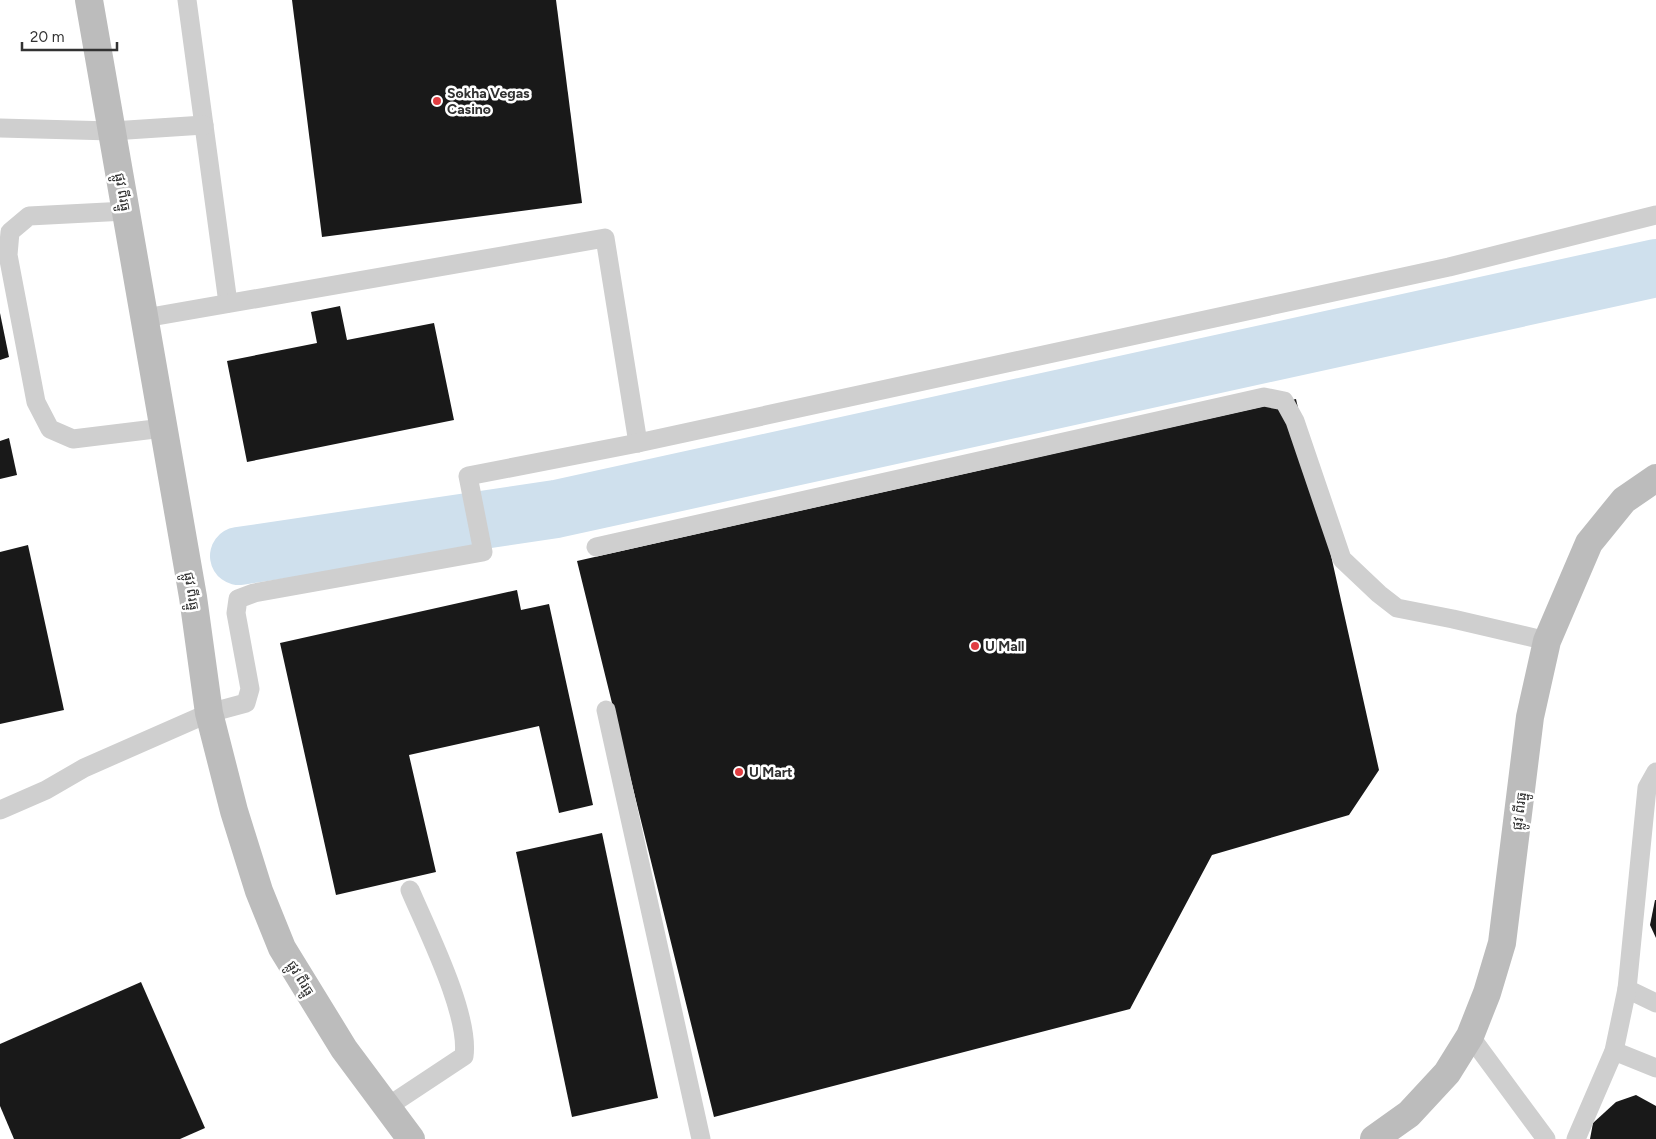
<svg xmlns="http://www.w3.org/2000/svg" width="1656" height="1139" font-family="Figtree,'Noto Sans Khmer',sans-serif">
<style>
.lines{fill:none;stroke-linecap:round;stroke-linejoin:round}
.river{stroke:#cfe0ed;stroke-width:58}
.building{fill:#191919}
.lane{stroke:#cfcfcf;stroke-width:19}
.secondary{stroke:#bcbcbc;stroke-width:28}
.poi-dot{fill:#e13d41;stroke:#fff;stroke-width:2}
.labels{text-anchor:middle;stroke-width:5;stroke-linejoin:round;paint-order:stroke}
.poi-label{font-size:14px;font-weight:bold;fill:#323232;stroke:#fff;text-anchor:start}
.street-label{font-size:14px;fill:#323232;stroke:#fff}
</style>
<rect width="100%" height="100%" fill="#fff"/>
<g class="lines">
<path class="river" d="M239,556L556,509L1656,268"/>
</g>
<g class="building">
<path d="M292,0H556L582,203L322,237Z"/>
<path d="M340,306L347,340L434,323L454,420L247,462L227,361L317,343L311,312Z"/>
<path d="M0,313L9,357L0,360Z"/>
<path d="M1296,399L1379,770L1349,815L1212,855L1130,1009L714,1117L577,561Z"/>
<path d="M9,438L17,475L0,479V441Z"/>
<path d="M28,545L64,710L0,724V552Z"/>
<path d="M517,590L521,610L549,604L593,805L559,813L539,726L409,755L436,872L336,895L280,643Z"/>
<path d="M602,833L658,1098L572,1117L516,852Z"/>
<path d="M1655,900H1656V938L1650,925Z"/>
<path d="M141,982L205,1128L180,1139H14L0,1106V1044Z"/>
<path d="M1636,1095L1656,1106V1139H1590L1593,1123L1616,1102Z"/>
</g>
<g class="lines">
<g class="lane">
<path d="M187,0L228,303"/>
<path d="M0,128L112,131L204,125"/>
<path d="M126,211L29,216L10,232L8,255L36,402L50,429L73,439L163,428"/>
<path d="M145,318L605,238L638,443"/>
<path d="M596,547L1264,397L1284,401L1295,421L1342,559L1379,594L1397,608L1453,619L1547,641"/>
<path d="M606,710L701,1139"/>
<path d="M0,810L46,790L84,768L209,713L246,703L250,689L236,613L238,599L254,593L483,552L468,476L638,443L1449,267L1656,215"/>
<path d="M1627,989L1656,1003"/>
<path d="M1470,1036L1546,1139"/>
<path d="M1614,1051L1656,1068"/>
<path d="M387,1107L464,1056C470,1015 427,930 410,890"/>
<path d="M1576,1139L1614,1051L1627,989L1647,788L1656,772"/>
</g>
<g class="secondary">
<path d="M89,0L193,597L209,713L234,811L259,891L282,948L344,1049L411,1139"/>
<path d="M1374,1139L1409,1114L1447,1073L1470,1036L1487,993L1502,943L1530,717L1547,641L1589,543L1624,500L1656,478"/>
</g>
</g>
<g class="poi-dot">
<circle cx="437" cy="101" r="5"/>
<circle cx="975" cy="646" r="5"/>
<circle cx="739" cy="772" r="5"/>
</g>
<g class="labels">
<g class="poi-label">
<text x="447" y="98">Sokha Vegas<tspan x="447" dy="16">Casino</tspan></text>
<text x="985" y="651">U Mall</text>
<text x="749" y="777">U Mart</text>
</g>
<g class="street-label">
<text transform="translate(123 192) rotate(80)" y="5">ផ្លូវ ពីរធ្នូ</text>
<text transform="translate(192 591) rotate(81)" y="5">ផ្លូវ ពីរធ្នូ</text>
<text transform="translate(1519 811) rotate(-83)" y="5">ផ្លូវ ពីរធ្នូ</text>
<text transform="translate(301 978) rotate(58)" y="5">ផ្លូវ ពីរធ្នូ</text>
</g>
</g>
<path d="M22 42v8h95v-8" fill="none" stroke="#323232" stroke-width="2.5"/>
<text x="30" y="42" font-size="15" fill="#323232" stroke="#ffffff" stroke-width="4" paint-order="stroke">20 m</text>
</svg>
